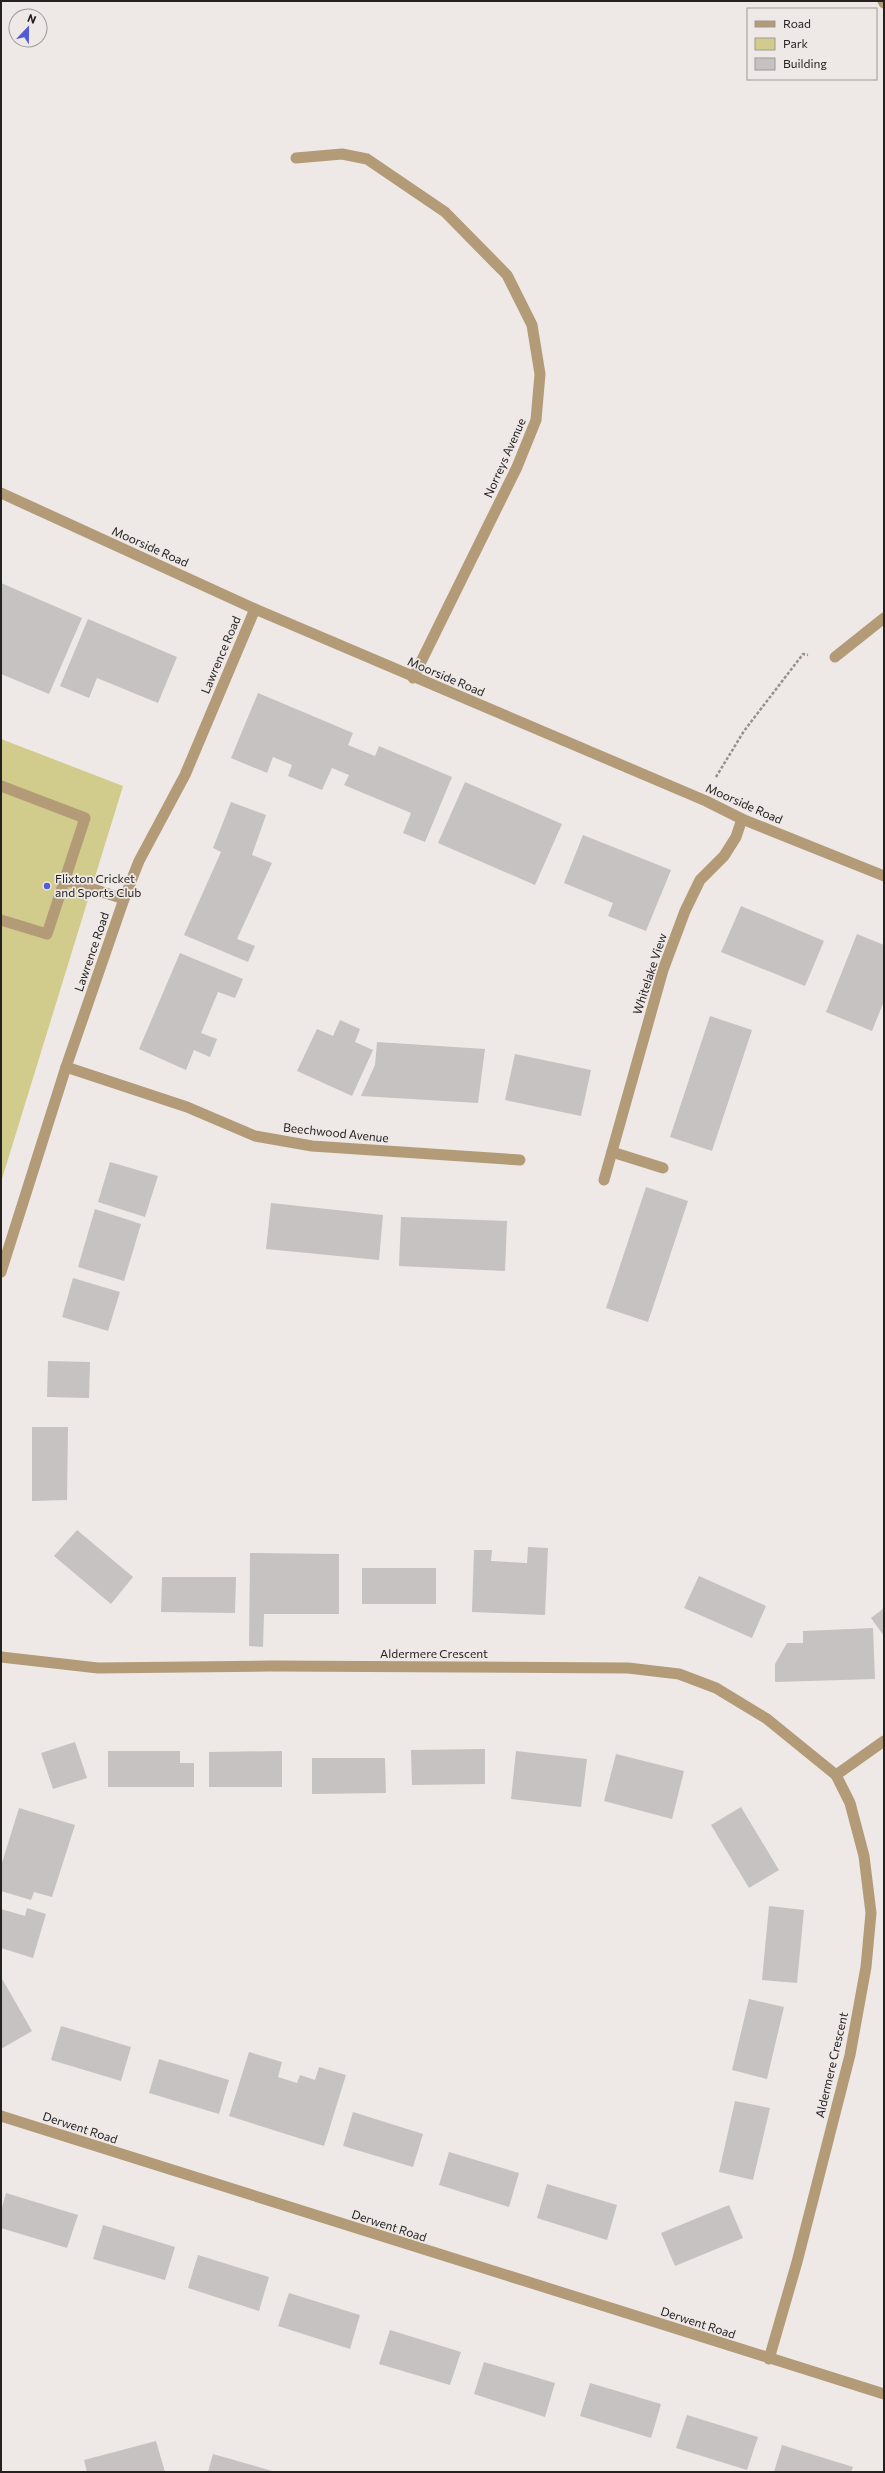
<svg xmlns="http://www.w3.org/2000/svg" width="885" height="2473" font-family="Commissioner,sans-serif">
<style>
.green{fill:#d1cb8c}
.building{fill:#c7c2c2}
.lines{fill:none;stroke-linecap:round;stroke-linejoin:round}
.path{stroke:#94908f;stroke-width:2.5;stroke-dasharray:3 2;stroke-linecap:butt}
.service{stroke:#b39b78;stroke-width:11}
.minor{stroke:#b39b78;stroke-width:11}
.tertiary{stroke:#b39b78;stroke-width:11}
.poi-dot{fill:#535cd2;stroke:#eee9e7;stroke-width:1.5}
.labels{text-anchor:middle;stroke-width:3.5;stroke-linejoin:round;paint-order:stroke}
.street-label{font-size:12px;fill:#242221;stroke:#eee9e7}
.poi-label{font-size:12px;fill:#242221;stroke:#eee9e7;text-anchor:start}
</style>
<rect width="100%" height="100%" fill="#eee9e7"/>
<path class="green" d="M1,739L123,786L1,1182Z"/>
<g class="building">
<path d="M1,583L82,618L49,694L1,674Z"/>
<path d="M88,619L177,657L158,703L97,678L89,698L60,686Z"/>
<path d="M258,693L353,733L348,745L375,756L379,746L452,777L425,842L403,833L411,813L344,785L349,775L332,768L322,790L288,776L292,765L273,757L267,773L231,758Z"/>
<path d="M465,782L562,824L535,885L438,843Z"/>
<path d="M231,802L266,815L252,855L272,863L237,939L255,946L248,962L184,935L221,852L213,848Z"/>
<path d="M583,835L671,870L646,931L608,916L613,903L564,883Z"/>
<path d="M741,906L824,941L805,986L721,952Z"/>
<path d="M857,934L884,945V1001L872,1031L826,1012Z"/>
<path d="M180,953L243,979L235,998L218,992L201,1033L217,1039L210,1057L194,1050L186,1070L139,1049Z"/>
<path d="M710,1016L752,1030L712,1151L670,1137Z"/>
<path d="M340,1020L360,1029L355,1042L373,1050L352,1096L297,1071L317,1029L333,1036Z"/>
<path d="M377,1042L485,1049L478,1103L361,1096L375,1065Z"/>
<path d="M515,1054L591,1070L581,1116L505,1100Z"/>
<path d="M110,1162L158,1176L145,1217L98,1202Z"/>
<path d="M646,1187L688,1201L648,1322L606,1308Z"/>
<path d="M271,1203L383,1215L379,1260L266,1249Z"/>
<path d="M95,1209L141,1224L124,1281L78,1267Z"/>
<path d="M401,1217L507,1221L505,1271L399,1266Z"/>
<path d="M73,1278L120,1292L108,1331L62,1317Z"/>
<path d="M48,1361L90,1362L89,1398L47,1397Z"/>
<path d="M32,1427H68L67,1500L32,1501Z"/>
<path d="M77,1530L133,1577L111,1604L54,1556Z"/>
<path d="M528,1547L548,1548L545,1615L472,1612L474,1550H492L491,1561L527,1563Z"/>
<path d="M250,1553L339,1554V1614H264L263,1647L249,1646Z"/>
<rect x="362" y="1568" width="74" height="36"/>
<path d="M699,1576L766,1606L752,1638L684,1608Z"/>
<path d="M162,1577H236L235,1613L161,1612Z"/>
<path d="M884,1608V1636L871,1618Z"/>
<path d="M873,1628L875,1679L775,1682V1664L787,1643H803V1631Z"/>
<path d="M75,1742L87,1778L53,1789L41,1753Z"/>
<path d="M485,1749V1784L412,1785L411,1750Z"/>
<path d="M108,1751H180V1763H194V1787H108Z"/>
<path d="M282,1751V1787H209V1752Z"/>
<path d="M516,1751L587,1759L581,1807L511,1799Z"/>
<path d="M616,1754L684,1771L672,1819L604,1801Z"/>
<path d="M312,1758H385L386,1793L312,1794Z"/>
<path d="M741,1807L779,1870L749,1888L711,1825Z"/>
<path d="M19,1808L75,1825L52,1897L34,1892L31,1900L1,1891V1866Z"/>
<path d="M769,1906L804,1910L797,1983L762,1980Z"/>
<path d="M27,1908L46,1914L33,1958L1,1948V1909L25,1916Z"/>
<path d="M1,1977L32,2031L1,2049Z"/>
<path d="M749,1999L784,2007L767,2079L732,2070Z"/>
<path d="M61,2026L131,2047L121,2081L51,2060Z"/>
<path d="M249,2052L282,2062L278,2077L297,2083L300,2075L315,2080L319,2067L346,2075L324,2146L229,2116Z"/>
<path d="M159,2059L229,2080L219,2114L149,2093Z"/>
<path d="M735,2101L770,2108L753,2180L719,2172Z"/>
<path d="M353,2112L423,2134L413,2167L343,2146Z"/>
<path d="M449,2152L519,2173L509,2207L439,2185Z"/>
<path d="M547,2184L617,2205L607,2240L537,2218Z"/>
<path d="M6,2193L78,2215L67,2248L1,2228V2211Z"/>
<path d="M729,2205L743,2238L675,2266L661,2233Z"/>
<path d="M103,2225L175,2247L165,2280L93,2259Z"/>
<path d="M198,2255L269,2277L259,2311L188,2288Z"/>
<path d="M289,2293L360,2315L350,2349L278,2326Z"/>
<path d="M390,2330L461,2352L450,2385L379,2364Z"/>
<path d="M484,2362L555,2383L545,2417L474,2394Z"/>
<path d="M590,2383L661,2404L651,2438L580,2416Z"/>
<path d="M687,2415L758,2437L747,2470L676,2448Z"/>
<path d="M156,2441L165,2472H87L84,2460Z"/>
<path d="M782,2445L853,2467L851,2472H774Z"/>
<path d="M213,2454L276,2472H208Z"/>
</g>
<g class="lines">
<path class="path" d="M716,777L744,731L803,654L808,655"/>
<g class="service">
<path d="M1,786L85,818L47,934L1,920"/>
<path d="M65,880L124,899"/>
</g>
<g class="minor">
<path d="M883,1L884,3"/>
<path d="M296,158L342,154L367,159L445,212L507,275L532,325L540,374L536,420L517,467L413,678"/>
<path d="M835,657L884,618"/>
<path d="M66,1067L187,1107L255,1136L312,1146L520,1160"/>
<path d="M612,1152L663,1168"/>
<path d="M604,1180L663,970L685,911L700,880L724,856L736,837L742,819"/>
<path d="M1,1272L66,1067L124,899L139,861L185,775L255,609"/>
<path d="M1,1657L98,1668L272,1666L628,1668L679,1674L716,1688L767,1719L836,1775L850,1803L864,1856L871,1913L866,1967L850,2055L797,2262L769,2359"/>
<path d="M836,1775L884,1741"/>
<path d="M1,2116L884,2394"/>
</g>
<path class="tertiary" d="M1,493L255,609L706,801L742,819L884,876"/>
</g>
<circle class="poi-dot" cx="47" cy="886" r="4"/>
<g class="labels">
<g class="street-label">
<text transform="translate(505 458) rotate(-66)" y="4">Norreys Avenue</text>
<text transform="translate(150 547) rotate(24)" y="4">Moorside Road</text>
<text transform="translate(221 655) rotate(-67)" y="4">Lawrence Road</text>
<text transform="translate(446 677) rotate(23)" y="4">Moorside Road</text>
<text transform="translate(744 804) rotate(24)" y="4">Moorside Road</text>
<text transform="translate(92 952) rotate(-71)" y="4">Lawrence Road</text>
<text transform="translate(650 974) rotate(-72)" y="4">Whitelake View</text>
<text transform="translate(336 1133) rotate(6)" y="4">Beechwood Avenue</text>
<text x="434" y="1658">Aldermere Crescent</text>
<text transform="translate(832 2065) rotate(-77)" y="4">Aldermere Crescent</text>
<text transform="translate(80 2128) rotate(18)" y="4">Derwent Road</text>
<text transform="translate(389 2226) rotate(18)" y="4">Derwent Road</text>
<text transform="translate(698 2323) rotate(18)" y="4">Derwent Road</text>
</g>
<g class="poi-label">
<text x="55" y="883">Flixton Cricket<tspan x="55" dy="14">and Sports Club</tspan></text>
</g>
</g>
<rect width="885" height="2473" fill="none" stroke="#242221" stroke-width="4"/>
<rect x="747" y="8" width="130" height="72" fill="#eee9e7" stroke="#9d9998"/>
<rect x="755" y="21" width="20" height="6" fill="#b39b78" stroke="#9d9998"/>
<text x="783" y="28" font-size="12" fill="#242221">Road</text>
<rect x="755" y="38" width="20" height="12" fill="#d1cb8c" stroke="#9d9998"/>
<text x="783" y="48" font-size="12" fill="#242221">Park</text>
<rect x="755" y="58" width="20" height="12" fill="#c7c2c2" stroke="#9d9998"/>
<text x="783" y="68" font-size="12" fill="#242221">Building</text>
<g transform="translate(28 28) rotate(22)"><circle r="19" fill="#eee9e7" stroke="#9d9998"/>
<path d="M0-3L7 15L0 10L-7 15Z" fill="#535cd2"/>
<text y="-6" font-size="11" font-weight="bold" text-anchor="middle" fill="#242221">N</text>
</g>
</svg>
